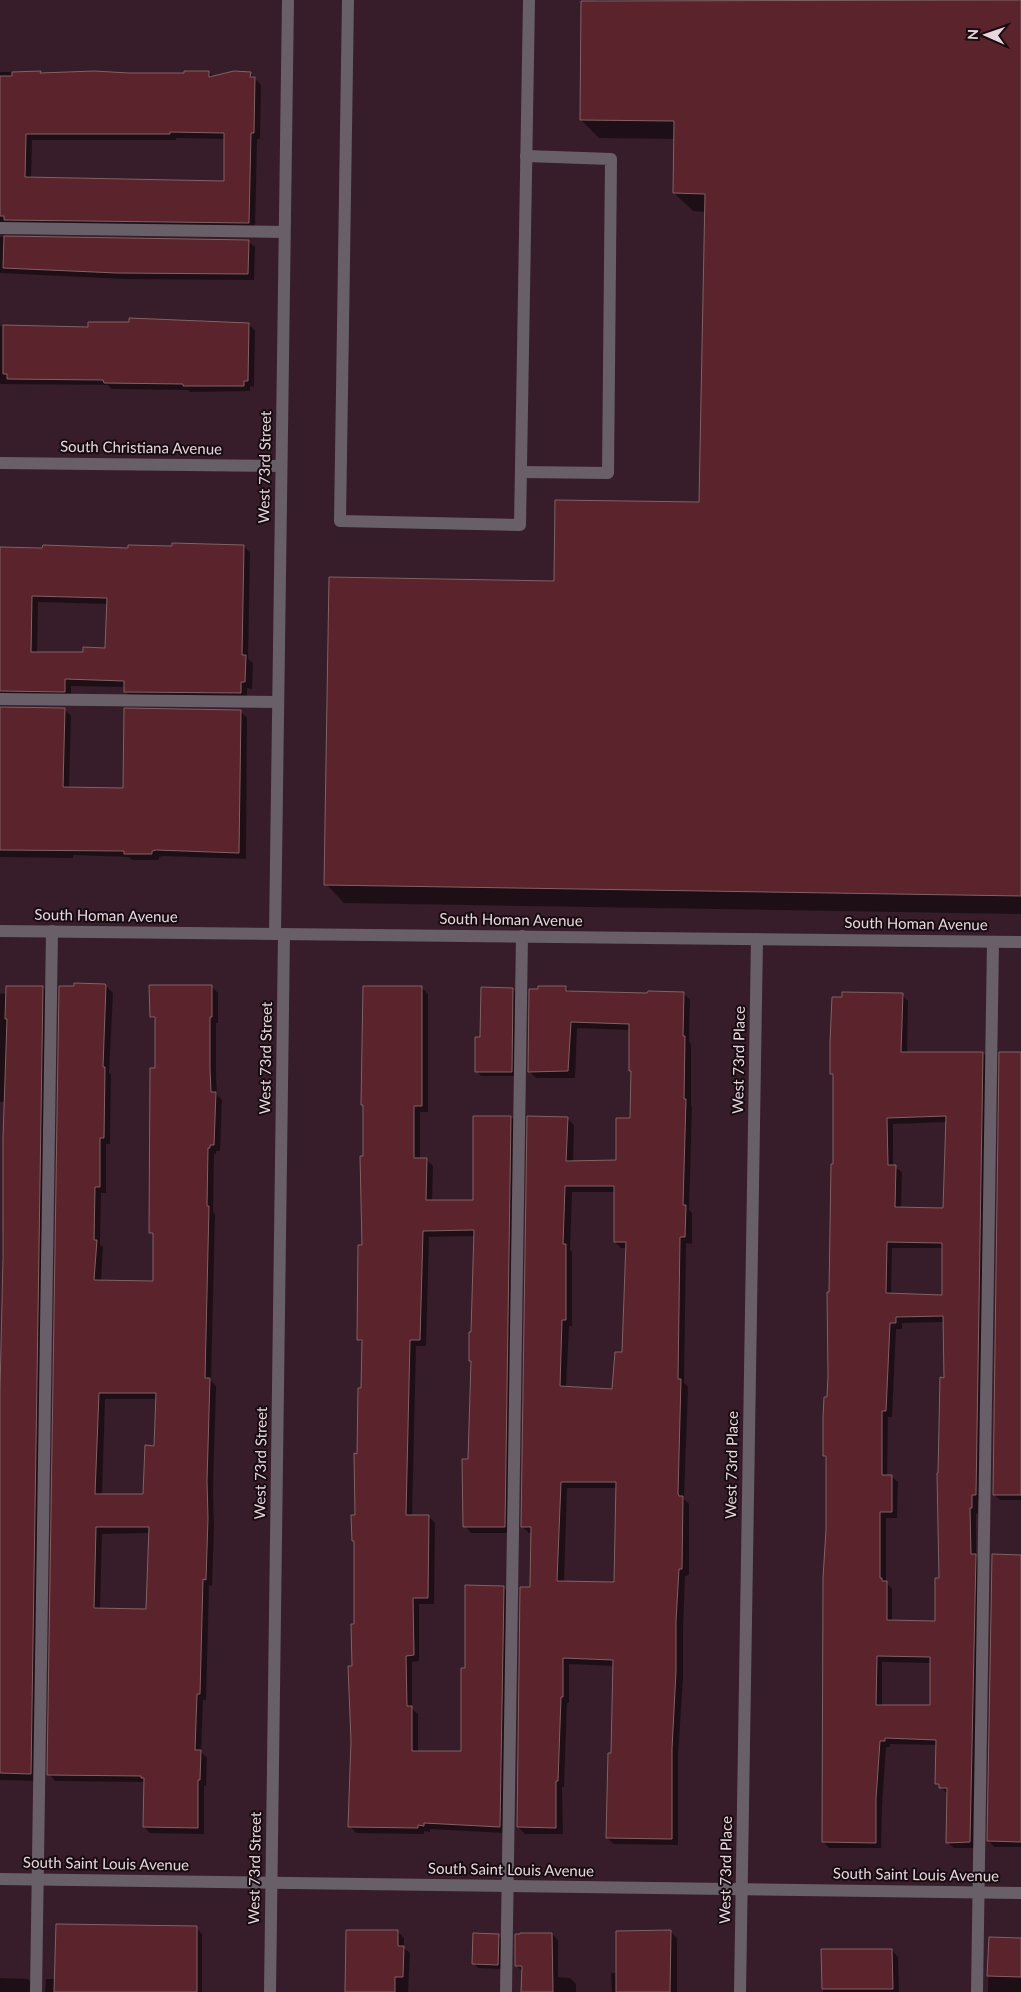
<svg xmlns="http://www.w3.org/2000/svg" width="1021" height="1992" font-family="Lato,sans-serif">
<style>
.shadow{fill:#0007;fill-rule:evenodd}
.building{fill:#5b232c;stroke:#826164;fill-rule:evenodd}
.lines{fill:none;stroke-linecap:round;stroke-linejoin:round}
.lane{stroke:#695f68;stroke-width:12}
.street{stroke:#695f68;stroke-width:12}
.labels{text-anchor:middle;stroke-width:4;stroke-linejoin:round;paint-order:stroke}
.street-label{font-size:15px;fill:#e8d6dd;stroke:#170c11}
</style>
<rect width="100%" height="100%" fill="#371d29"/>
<g class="shadow">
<path d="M597,0H1021V914L344,903L326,884L555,582L700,504L706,212L693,211L674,193L675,139L599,138L581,120Z"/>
<path d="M0,72H40L42,74H185L209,72L214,77L250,73L261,85L260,139H257L255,229L0,231ZM176,138L225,139V183L31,179L32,140H176Z"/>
<path d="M0,237L248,241L255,247L254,280L124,279L0,273Z"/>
<path d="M249,324L255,331L254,387L250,386V391L190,392L188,390L111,389L108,385L0,384V326L89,328Z"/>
<path d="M244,546L250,553L248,659L253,663L252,689L247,688V700L132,698L125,692V687L71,686V698L0,702V547L129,549ZM38,602L108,604L107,649L84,654L37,653Z"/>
<path d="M0,708L64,709L71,716L69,788L124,790L240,711L247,718L246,859L163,856L159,857V860H132L129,857L73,855V858L0,857Z"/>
<path d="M105,985L113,993L109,1073L111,1075L110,1144H106V1193H101L100,1245L103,1247L101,1282H154L155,1236L151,1232L156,1021L151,1016L212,987L218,993V1023H216V1076L217,1095L222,1100L220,1151H216V1154H214L213,1212L215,1214L211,1381L216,1386L213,1488L214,1526L212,1586L209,1585L206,1700H203L201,1752L207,1758L206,1786H204V1834L150,1833L144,1827L145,1782L55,1781L49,1774ZM105,1399H157L155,1447L145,1495L102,1496ZM150,1533L147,1610H100L102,1534Z"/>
<path d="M43,987L50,995L38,1781L0,1780V1391L5,1102H0V994Z"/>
<path d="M421,987L428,994V1112H420V1159H426L433,1166L432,1201H474L511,1117L517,1124L511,1533H471L465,1526L469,1460L472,1362L470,1360L475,1236L429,1237L426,1346H416L412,1516H428L435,1523L434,1604H419V1661L412,1662V1709L418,1714V1752H462L466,1669L504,1588L510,1594L506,1833L430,1829V1832L424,1831V1834L356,1833L350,1826L355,1626V1543L353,1540L356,1516L362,1389L363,1344L358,1339L364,1246Z"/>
<path d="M566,987L571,993L649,995L683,993L690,1000L689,1042L691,1044V1105L692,1107L689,1210L692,1213V1244L686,1243L684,1383L688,1387L684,1499L689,1504V1575L685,1576L683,1628V1678L678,1756V1845L614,1844L607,1838L612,1755L614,1666L569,1664V1703H567L564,1787H562L563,1834H525L518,1827L531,1588L532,1533H529L522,1526L567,1118L574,1125L573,1162L617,1161L632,1119V1073L630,1070V1030L577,1028L575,1078H536L529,1071ZM572,1192H615V1242L621,1248H627L623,1353L613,1390L566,1388L569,1326H572V1252L570,1250ZM567,1488H617L615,1583L564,1582Z"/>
<path d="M513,989L517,994L516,1076H481L477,1071L481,1038Z"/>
<path d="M902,995L908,1001L907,1054L983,1053L989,1059L982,1501H978V1514H976V1557L981,1561L976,1848H954L947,1842L948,1794L936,1783L937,1745L890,1744V1747H886L882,1806L881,1848H829L823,1841L827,1530V1459L824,1456L828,1399L834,1166V1076L831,1073ZM947,1122L944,1209L901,1208L902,1172L893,1166V1124ZM892,1248H943V1296L891,1295ZM944,1322L945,1379L940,1579L936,1623L892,1622V1589L886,1582V1518H897L898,1482L891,1476H887L888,1417H892L896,1329H902V1323ZM882,1662L931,1663V1706H882Z"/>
<path d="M1021,1054V1500H1000L994,1494Z"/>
<path d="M1021,1556V1847H994L989,1841Z"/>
<path d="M196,1928L202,1934V1992H45L46,1979H56Z"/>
<path d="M670,1931L677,1938V1992H612L611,1973H617Z"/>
<path d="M398,1932L404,1938V1948L410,1953L408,1992H347Z"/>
<path d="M552,1934L558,1940V1977L570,1978L576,1984V1992H522V1971L516,1965Z"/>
<path d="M498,1935L503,1939L502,1969L478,1968L473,1963Z"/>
<path d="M990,1938L1021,1939V1992H988Z"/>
<path d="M823,1950H892L898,1957L899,1992H823Z"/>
<path d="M0,1978L28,1979L33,1985L34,1992H0Z"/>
</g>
<g class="building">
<path d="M1021,0V896L324,885L329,577L554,581L555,500L699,502L705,194L673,193L674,121L580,120L581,1Z"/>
<path d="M41,71L40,73L94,71L129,73H184V71H209V77L234,71L251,72L250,77H255L254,133H251L249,223L4,220V216H0V76H12V72ZM170,132L224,133V181L25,177L26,134H170Z"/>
<path d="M4,236L249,240L248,274L117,273L3,268Z"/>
<path d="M129,318L249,323L248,381H244V386H183V384L104,383L103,380L7,379V374H3V325L88,327V322H129Z"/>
<path d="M172,543L244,545L242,655H246L245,682H241V693L124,692V681L65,679V692L0,691V547L42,548L43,545L128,548V545L172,546ZM32,596L107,598L105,648L83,647V652H31Z"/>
<path d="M0,707L65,708L63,787L123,788L124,708L241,710L239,853L156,850L152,851V854H124V851L0,850Z"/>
<path d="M74,983L105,984L106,985L103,1067H105L104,1138H100V1187H95L94,1240H97L94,1280L153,1281V1233H149L150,1068H155V1017H150L149,985H212V1017H210V1069L211,1092H216L214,1145H210V1148H208L207,1206H209L205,1378H210L207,1481L208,1518L206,1580L203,1579L200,1694H197L195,1750H201L200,1780H198V1828L143,1827L144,1778H141V1776L47,1775L59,986H74ZM99,1393H156L154,1446L145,1445L143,1494H95ZM96,1527H149L146,1609L94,1608Z"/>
<path d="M6,986H43L31,1774L0,1773V1390L3,1257V1138L7,1019H5Z"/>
<path d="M363,986H422V1106H414V1158H427L426,1200H473V1116H511L505,1527H463L462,1459H468L471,1361H469V1332H471L474,1230L423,1231L420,1340H410L406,1515H429L428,1598H413L414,1655L406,1656L407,1706H412V1751H461V1668H465V1585L504,1586L500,1827L424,1823V1826L418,1825V1828L348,1827L351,1741L348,1666H352L351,1624H354V1541H352L351,1515H355L354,1453L357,1454L358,1388H361L362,1340H357L358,1245H362L360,1156H363V1105H361Z"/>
<path d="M538,986H566V991L647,993L648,991L684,992L683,1036H685L684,1099H686L683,1205H686L685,1237H680L678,1379H681L678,1493L679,1496H683L682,1569H679L676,1621V1671L672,1749V1839L606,1838L608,1753H611L613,1660L563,1658V1697H561L558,1781H556V1828L517,1827L520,1587H530L531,1527H521L527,1116L568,1117L566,1161L616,1160V1118H630L631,1071H629V1024L571,1022L568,1071L528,1072L529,989H538ZM565,1186H614V1242H626L622,1352H615L612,1389L560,1386L562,1320H566V1244H563ZM561,1482H616L614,1582L557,1581Z"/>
<path d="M481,987L513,988L512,1072H475V1037H480Z"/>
<path d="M842,992L903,993L901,1052H983L976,1495H972V1508H970L971,1554H976L970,1842L946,1843L947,1788H939V1784H935L936,1740L885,1738V1741H880L876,1799V1843L822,1842L823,1578L826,1530V1456H823V1418L824,1397H827L828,1376L827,1292H829L831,1164H833V1074H830V1042L832,997H842ZM946,1116L943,1208L895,1207L896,1165H888L887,1118ZM887,1242L942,1243V1295L886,1293ZM943,1316L944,1378L940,1377L938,1473H937L939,1578H935V1621L887,1620V1581H882V1578H880V1512H892V1475H882V1411H886L890,1323H896V1317ZM877,1656L930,1657V1705H876Z"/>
<path d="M999,1052H1021V1495H993Z"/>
<path d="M992,1554L1021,1555V1842L987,1841Z"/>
<path d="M56,1924L197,1926V1992H54Z"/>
<path d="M346,1930H398V1946H404L403,1977H395V1992H345Z"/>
<path d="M671,1930L670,1992H616V1931Z"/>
<path d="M473,1933L499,1934L498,1965L472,1964Z"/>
<path d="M520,1933H552L553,1992H521L522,1966H515V1934H520Z"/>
<path d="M989,1937L1021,1938V1977L987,1976Z"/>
<path d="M821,1949H892L893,1989H822Z"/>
</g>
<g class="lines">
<g class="lane">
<path d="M348,0L340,521L520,525L529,0"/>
<path d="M0,228L284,232"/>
<path d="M521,472L608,473L611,159L526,156"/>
<path d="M0,699L278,702"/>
<path d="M36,1992L52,931"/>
<path d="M506,1992L522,936"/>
<path d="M977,1992L993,942"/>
</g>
<g class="street">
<path d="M0,463L281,466"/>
<path d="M0,931L1021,942"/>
<path d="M275,934L288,0"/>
<path d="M0,1879L1021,1893"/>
<path d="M270,1992L284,934"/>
<path d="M740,1992L757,939"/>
</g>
</g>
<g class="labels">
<g class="street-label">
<text transform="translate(141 448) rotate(1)" y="5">South Christiana Avenue</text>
<text transform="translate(265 467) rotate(-89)" y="5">West 73rd Street</text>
<text transform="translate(106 916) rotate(1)" y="5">South Homan Avenue</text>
<text transform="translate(511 920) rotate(1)" y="5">South Homan Avenue</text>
<text transform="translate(916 924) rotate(1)" y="5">South Homan Avenue</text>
<text transform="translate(266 1058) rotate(-89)" y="5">West 73rd Street</text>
<text transform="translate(739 1060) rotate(-89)" y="5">West 73rd Place</text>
<text transform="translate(261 1463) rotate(-89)" y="5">West 73rd Street</text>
<text transform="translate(732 1465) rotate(-89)" y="5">West 73rd Place</text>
<text transform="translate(106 1864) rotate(1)" y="5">South Saint Louis Avenue</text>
<text transform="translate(255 1868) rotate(-89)" y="5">West 73rd Street</text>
<text transform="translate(511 1870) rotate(1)" y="5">South Saint Louis Avenue</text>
<text transform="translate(726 1870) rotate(-89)" y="5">West 73rd Place</text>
<text transform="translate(916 1875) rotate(1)" y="5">South Saint Louis Avenue</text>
</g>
</g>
<g transform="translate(986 35) rotate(272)" stroke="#170c11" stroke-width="4" paint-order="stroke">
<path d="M0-4L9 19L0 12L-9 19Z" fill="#e8d6dd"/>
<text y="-8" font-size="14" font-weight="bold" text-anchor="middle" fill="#e8d6dd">N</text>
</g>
</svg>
